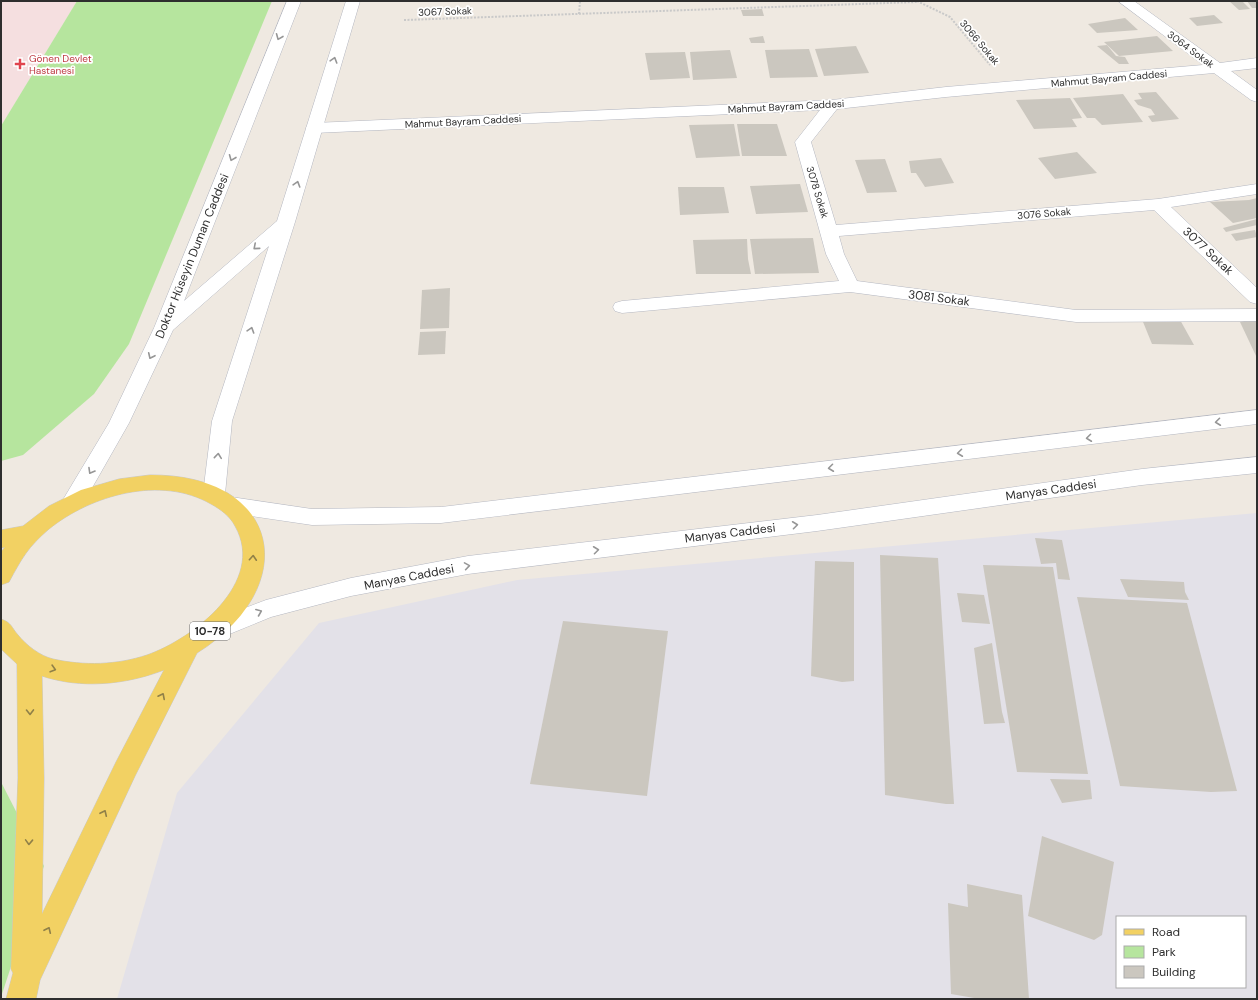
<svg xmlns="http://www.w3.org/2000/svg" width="1258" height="1000" font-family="'DM Sans',sans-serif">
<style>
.industrial{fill:#e3e1e8;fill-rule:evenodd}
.medical{fill:#f5dfe0}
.green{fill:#b6e59e}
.building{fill:#cbc7bf}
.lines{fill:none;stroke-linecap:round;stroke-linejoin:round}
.street-casing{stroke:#b4b7c1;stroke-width:1}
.secondary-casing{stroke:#b4b7c1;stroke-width:1}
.primary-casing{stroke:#c9c9c9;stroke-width:1}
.path{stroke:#c9c9c9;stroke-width:2;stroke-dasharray:2 1.5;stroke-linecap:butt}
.street{fill:#fff;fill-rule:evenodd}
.secondary{fill:#fff;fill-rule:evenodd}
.primary{fill:#f2d163;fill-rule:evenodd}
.oneway{stroke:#969696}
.oneway2{stroke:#908048}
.health-dot{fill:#e0444e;stroke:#fff;stroke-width:1.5}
.labels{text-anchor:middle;stroke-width:3.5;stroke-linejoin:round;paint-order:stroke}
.far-street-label{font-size:10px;fill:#2e2e2e;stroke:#fff}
.far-health-label{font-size:10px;fill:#be3a42;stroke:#fff;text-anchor:start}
.shield{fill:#fff;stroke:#6d6d6d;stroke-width:1}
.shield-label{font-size:11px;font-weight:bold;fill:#2e2e2e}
.street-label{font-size:12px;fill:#2e2e2e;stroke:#fff}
</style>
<rect width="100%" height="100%" fill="#efe9e1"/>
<path class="industrial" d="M1257,513V999H117L177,793L319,623L517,580ZM1117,917H1245V987H1117Z"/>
<path class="medical" d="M1,1H77L1,126Z"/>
<g class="green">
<path d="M77,1H272L129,344L94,394L23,455L1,461V126Z"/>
<path d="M1,782L44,866L1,997Z"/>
</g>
<g class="building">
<path d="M1229,1H1242L1250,9L1239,10Z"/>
<path d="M1247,1L1257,2V8H1252Z"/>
<path d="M762,9L764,16H743L741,10Z"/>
<path d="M1214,15L1223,23L1197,26L1189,18Z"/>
<path d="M1125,18L1138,30L1097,33L1088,24Z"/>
<path d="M763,36L765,43H751L749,38Z"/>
<path d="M1157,36L1173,51L1119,56L1104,42Z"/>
<path d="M1107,45L1116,56L1125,57L1129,64H1119L1097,46Z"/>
<path d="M856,46L869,73L824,76L815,49Z"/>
<path d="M809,49L818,77L770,78L765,50Z"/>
<path d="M730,50L737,78L693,80L690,52Z"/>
<path d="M685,52L690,78L650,80L645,53Z"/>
<path d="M1156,92L1179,119L1152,122L1148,116L1155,115L1151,109L1138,105L1134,100L1142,99L1138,93Z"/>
<path d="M1123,94L1143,122L1102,125L1095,118H1087L1073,98Z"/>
<path d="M1070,98L1082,118L1072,119L1077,127L1034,129L1016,100Z"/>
<path d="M734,124L740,156L696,158L689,125Z"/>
<path d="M737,124H777L787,156H742Z"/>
<path d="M1077,152L1097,173L1055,179L1038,158Z"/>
<path d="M941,158L954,183L925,187L916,173H911L909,161Z"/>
<path d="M885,159L897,192L867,193L855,160Z"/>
<path d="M800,184L808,212L756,214L750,186Z"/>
<path d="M678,187H724L729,213L680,215Z"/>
<path d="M1257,198V218L1233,223L1210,202L1249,200Z"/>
<path d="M1257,219V225L1226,232L1223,228Z"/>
<path d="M1255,230L1257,237L1236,241L1231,234Z"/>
<path d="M813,238L819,273L755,274L750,239Z"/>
<path d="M747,239L748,259L751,274H696L693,240Z"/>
<path d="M450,288L449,328L420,329L422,290Z"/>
<path d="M1141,317L1179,318L1194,345L1152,344Z"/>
<path d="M1257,318V358L1240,322Z"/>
<path d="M446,331L445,354L418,355L420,332Z"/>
<path d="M1035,538L1062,540L1070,580L1058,579L1056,563L1041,564Z"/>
<path d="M880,555L938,558L954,804H946L885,795Z"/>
<path d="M815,561L854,562V681L842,682L811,676Z"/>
<path d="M983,565L1053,567L1088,774L1017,772Z"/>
<path d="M1120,579L1184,582L1185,592L1189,600L1128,597Z"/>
<path d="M957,593L984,595L990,624L962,622Z"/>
<path d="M1077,597L1187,603L1237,791L1211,792L1120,786Z"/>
<path d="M563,621L668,631L647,796L530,784Z"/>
<path d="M992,643L1002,712L1005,723L984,724L974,648Z"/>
<path d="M1050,779L1090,780L1092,799L1062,803Z"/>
<path d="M1042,836L1114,862L1102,935L1094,940L1028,916Z"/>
<path d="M967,884L1022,895L1029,999H980L951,994L948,903L968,907Z"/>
</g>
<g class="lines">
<defs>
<path id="street" d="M1118,1H1134L1220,63L1257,58V68L1231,71L1257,90V102L1251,100L1214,73L946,97L837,109L811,142L836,225L1158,199L1257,184V194L1171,207L1257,288V304L1250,302L1154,210L839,236L844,254L857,281L1076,310L1257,309V321L1076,322L850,292L622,313L615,311L613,307L615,303L622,301L839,281L826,254L795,142L820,110L314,133L308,131L306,128L308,125L314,123L832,100L946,87L1203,65Z"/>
<g id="secondary">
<path d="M287,1H301L184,301L277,221L346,1H360L295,222L232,421L225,494L222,500L214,502L206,500L203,494L212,421L269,246L173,330L129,423L80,509L72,511L64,509L61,503L109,423L154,328Z"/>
<path d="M1257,410V424L441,523L312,525L231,513L223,511L220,505L223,499L231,497L312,509L441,507Z"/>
<path d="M1257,457V473L1142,485L817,531L468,574L351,596L271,617L210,642L201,639L198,632L201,625L266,600L351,578L468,556L817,515L1142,469Z"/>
</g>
<path id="primary" d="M150,475C282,474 303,587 197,653L135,776L40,980L36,999H6L13,973L11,969L18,778L17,664L1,649V619C12,623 11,627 18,635C26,645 40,656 53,659C84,666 117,665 147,655C193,639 267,582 235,526C230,516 220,509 211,504C161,475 91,495 49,529C28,547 22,558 9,582L1,585V552L5,547L1,548V530L23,526L49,506L81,490L119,479ZM164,670L116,762L42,914L44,778L42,676C81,689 125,685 164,670Z"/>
</defs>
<use href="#street" class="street-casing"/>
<use href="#secondary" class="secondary-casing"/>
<use href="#primary" class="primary-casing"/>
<g class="path">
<path d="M917,1L950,17L990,65"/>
<path d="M579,14L580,1"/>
<path d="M404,20L917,2"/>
</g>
<use href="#street" class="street"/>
<use href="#secondary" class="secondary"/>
<use href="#primary" class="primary"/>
</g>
<defs><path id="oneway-chevron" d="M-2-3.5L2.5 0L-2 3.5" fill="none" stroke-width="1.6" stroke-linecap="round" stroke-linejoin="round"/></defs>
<g class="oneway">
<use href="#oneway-chevron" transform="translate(279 37) rotate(112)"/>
<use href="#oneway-chevron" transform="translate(334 60) rotate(-73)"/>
<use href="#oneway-chevron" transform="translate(232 158) rotate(112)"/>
<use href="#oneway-chevron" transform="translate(297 184) rotate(-73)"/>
<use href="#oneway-chevron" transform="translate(256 247) rotate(139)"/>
<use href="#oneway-chevron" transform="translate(251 330) rotate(-72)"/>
<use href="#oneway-chevron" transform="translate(151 356) rotate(115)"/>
<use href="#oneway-chevron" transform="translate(1218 422) rotate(173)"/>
<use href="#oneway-chevron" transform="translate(1089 438) rotate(173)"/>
<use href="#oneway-chevron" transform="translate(960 453) rotate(173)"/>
<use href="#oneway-chevron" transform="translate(218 456) rotate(-84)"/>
<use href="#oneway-chevron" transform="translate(831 468) rotate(173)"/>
<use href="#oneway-chevron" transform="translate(91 471) rotate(120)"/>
<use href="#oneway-chevron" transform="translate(795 525) rotate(-7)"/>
<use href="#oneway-chevron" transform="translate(596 550) rotate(-7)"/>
<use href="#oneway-chevron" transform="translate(467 566) rotate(-9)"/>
<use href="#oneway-chevron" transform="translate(259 612) rotate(-22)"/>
</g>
<g class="oneway2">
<use href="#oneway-chevron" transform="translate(253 558) rotate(-86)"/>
<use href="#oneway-chevron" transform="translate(53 669) rotate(16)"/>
<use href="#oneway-chevron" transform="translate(162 696) rotate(-63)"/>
<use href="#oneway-chevron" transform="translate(30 712) rotate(89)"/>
<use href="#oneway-chevron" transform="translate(104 813) rotate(-65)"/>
<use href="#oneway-chevron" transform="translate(29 842) rotate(92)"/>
<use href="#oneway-chevron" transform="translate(48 930) rotate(-65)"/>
</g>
<path class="health-dot" d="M18 58h4v4h4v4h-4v4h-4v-4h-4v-4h4z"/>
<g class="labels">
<g class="far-street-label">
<text transform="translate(445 11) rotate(-2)" y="4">3067 Sokak</text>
<text transform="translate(980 42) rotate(50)" y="4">3066 Sokak</text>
<text transform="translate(1191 49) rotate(36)" y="4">3064 Sokak</text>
<text transform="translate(1109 78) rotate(-5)" y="4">Mahmut Bayram Caddesi</text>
<text transform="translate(786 106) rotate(-3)" y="4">Mahmut Bayram Caddesi</text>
<text transform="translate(463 121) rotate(-3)" y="4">Mahmut Bayram Caddesi</text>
<text transform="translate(818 192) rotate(73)" y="4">3078 Sokak</text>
<text transform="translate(1044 213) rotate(-5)" y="4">3076 Sokak</text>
</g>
<g class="far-health-label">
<text x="29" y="62">Gönen Devlet<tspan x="29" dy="12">Hastanesi</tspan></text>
</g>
<rect class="shield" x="190" y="622" width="40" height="18" rx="3"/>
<g class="shield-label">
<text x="210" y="635">10-78</text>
</g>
<g class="street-label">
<text transform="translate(1208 251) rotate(43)" y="4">3077 Sokak</text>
<text transform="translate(192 256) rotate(-68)" y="4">Doktor Hüseyin Duman Caddesi</text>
<text transform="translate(939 298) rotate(7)" y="4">3081 Sokak</text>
<text transform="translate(1051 490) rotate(-8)" y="4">Manyas Caddesi</text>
<text transform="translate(730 533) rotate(-7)" y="4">Manyas Caddesi</text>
<text transform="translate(409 577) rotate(-11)" y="4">Manyas Caddesi</text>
</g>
</g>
<rect width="1258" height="1000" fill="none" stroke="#2e2e2e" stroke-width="4"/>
<rect x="1116" y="916" width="130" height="72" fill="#ffffff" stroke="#ababab"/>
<rect x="1124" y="929" width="20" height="6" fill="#f2d163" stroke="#ababab"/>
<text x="1152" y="936" font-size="12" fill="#2e2e2e">Road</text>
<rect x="1124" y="946" width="20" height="12" fill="#b6e59e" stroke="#ababab"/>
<text x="1152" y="956" font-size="12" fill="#2e2e2e">Park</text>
<rect x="1124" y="966" width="20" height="12" fill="#cbc7bf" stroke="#ababab"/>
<text x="1152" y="976" font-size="12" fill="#2e2e2e">Building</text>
</svg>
